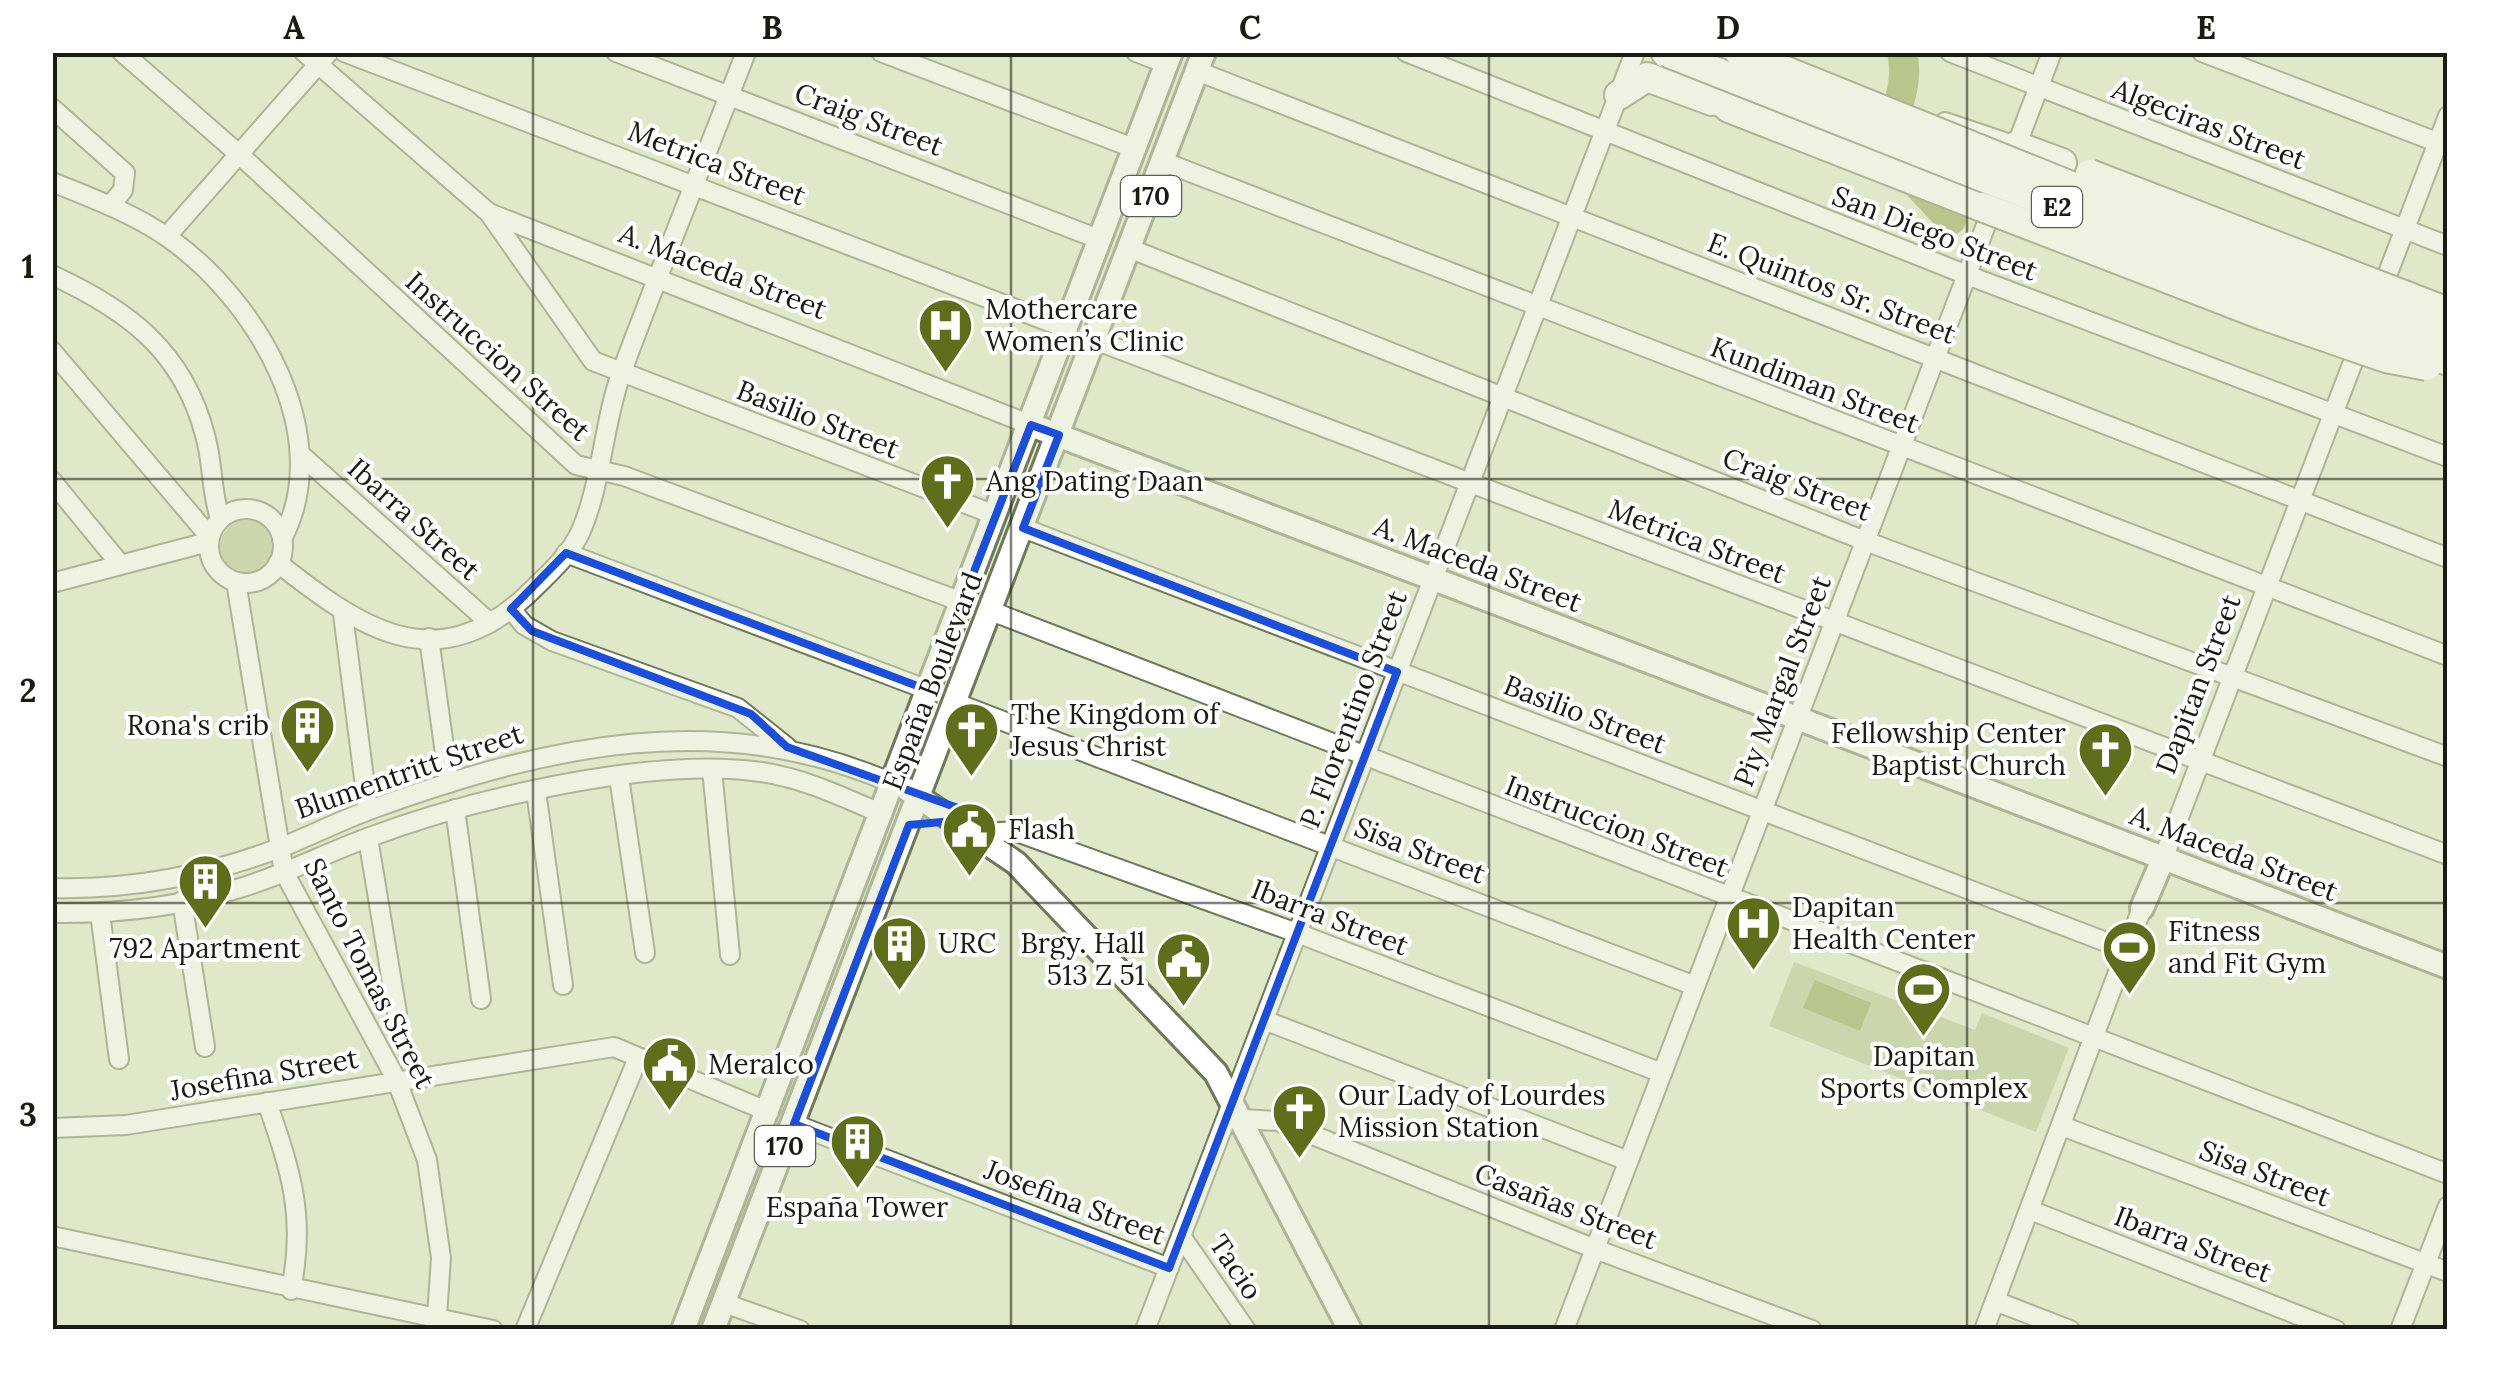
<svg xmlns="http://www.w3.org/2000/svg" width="2500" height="1382" font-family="Lora,serif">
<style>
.green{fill:#b3c289}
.water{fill:#899e47}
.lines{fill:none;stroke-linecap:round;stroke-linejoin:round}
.river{stroke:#899e47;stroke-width:30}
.minor-casing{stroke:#70785b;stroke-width:22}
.major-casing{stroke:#70785b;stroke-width:28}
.highway-casing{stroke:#70785b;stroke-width:32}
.minor{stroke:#fff;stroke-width:18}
.major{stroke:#fff;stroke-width:22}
.highway{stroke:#fff;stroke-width:28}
.highway-bridge-casing{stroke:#70785b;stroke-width:32;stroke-linecap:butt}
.highway-bridge{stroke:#fff;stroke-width:28}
.marked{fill:none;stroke:#1d4ed8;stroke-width:8;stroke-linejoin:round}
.grid{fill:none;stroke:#191c10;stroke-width:2.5;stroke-opacity:0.55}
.labels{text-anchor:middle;stroke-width:8;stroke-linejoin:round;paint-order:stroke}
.shield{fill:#fff;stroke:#5e6058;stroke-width:2.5}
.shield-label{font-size:25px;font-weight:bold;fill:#191c10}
.street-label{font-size:28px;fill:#191c10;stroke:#fff}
.poi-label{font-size:28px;fill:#191c10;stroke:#fff;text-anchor:start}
.neatline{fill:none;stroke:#191c10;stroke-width:4}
.grid-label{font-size:32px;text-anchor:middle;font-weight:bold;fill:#191c10}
</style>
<rect width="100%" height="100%" fill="#dfe8c9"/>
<g class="green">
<circle cx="247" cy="547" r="27"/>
<path d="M1794,962L1975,1030L1982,1013L2069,1048L2036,1132L1769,1026Z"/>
</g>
<path class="water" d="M1815,980L1871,1003L1860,1031L1803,1008Z"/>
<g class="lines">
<path class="river" d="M1902,52C1910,88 1893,106 1894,137C1894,168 1932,198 1951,220"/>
<defs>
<g id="minor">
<path d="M122,52L241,156L576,465L624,476L962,602"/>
<path d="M304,52L489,213L593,361L995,515"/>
<path d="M344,52L1068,329"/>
<path d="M616,52L1101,240"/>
<path d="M881,52L1136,149"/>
<path d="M1136,52L1167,64"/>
<path d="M1406,52L1967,275L2448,457"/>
<path d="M1950,52L2448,246"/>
<path d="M2202,52L2447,146"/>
<path d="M1197,71L2448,558"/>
<path d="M52,108L125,173L123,190L110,206"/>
<path d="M1945,122L2016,146"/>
<path d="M2014,152L2052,52"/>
<path d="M1164,162L2448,656"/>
<path d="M52,182C92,198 135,214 170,239C256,300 337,435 282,539"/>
<path d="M489,213L1031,425"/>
<path d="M167,236L329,52"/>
<path d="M1131,249L1865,541L2448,757"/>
<path d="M52,275C128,310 183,351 205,435C213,462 211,492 220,518"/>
<path d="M2380,294L2448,116"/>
<path d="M1095,340L2448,855"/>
<path d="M52,351L209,536"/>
<path d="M301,455L490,623"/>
<path d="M52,481L120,564"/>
<circle cx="246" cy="546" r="37"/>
<path d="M1023,528L2127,950"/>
<path d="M566,553L928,690"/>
<path d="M278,563C358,626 434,681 526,596C545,577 568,558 580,533C602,484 603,423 622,371C662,264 705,159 746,52"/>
<path d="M236,582L284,872L396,1079L427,1160L441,1258L436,1330"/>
<path d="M52,583L208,542"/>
<path d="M511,609L524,625L552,641L738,708L787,747"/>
<path d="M991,611L2448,1174"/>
<path d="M343,614L368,810"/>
<path d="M429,638L449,783"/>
<path d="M956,703L1695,986"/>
<path d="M712,769L730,955"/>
<path d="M619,777L645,953"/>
<path d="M536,791L563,985"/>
<path d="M455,809L481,999"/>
<path d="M975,834L1014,831L1297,933L1662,1073"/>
<path d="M368,838L397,1013"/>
<path d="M2163,859L2361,341"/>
<path d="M52,888C130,890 210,875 282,847C312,835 342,820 372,809C545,746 719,706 894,784"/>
<path d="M182,901L205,1047"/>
<path d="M52,913C114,914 180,907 240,888C283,875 324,854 367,838C471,799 651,756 761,772C803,778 843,797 882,814"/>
<path d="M100,913L119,1059"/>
<path d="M1264,1020L1628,1161"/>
<path d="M267,1102C291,1172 306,1216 291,1290"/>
<path d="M1243,1119L1278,1121L1595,1249L1812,1330"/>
<path d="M794,1124L1169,1268"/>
<path d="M2062,1126L2448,1272"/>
<path d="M52,1128L126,1125L614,1047L769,1112"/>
<path d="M2030,1210L2336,1330"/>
<path d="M52,1236L493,1330"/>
<path d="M1181,1236L1246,1330"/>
<path d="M1995,1301L2070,1330"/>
<path d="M724,1303L800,1330"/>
<path d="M525,1330L638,1058"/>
<path d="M1145,1330L1635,52"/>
<path d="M1564,1330L1994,204"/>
<path d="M1984,1330L2142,908"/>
<path d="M2400,1330L2448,1206"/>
</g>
<g id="major">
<path d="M1031,425L2448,967"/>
<path d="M908,790L1016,863L1216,1073L1350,1330"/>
<path d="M2142,908L2163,859"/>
<path d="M683,1330L1171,52"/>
<path d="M713,1330L1204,52"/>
</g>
<g id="highway">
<path d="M1666,53L1729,108L1982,207"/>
<path d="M1619,95L1647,77L1712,101"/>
<path d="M2016,146L2062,163"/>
</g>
</defs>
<use href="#minor" class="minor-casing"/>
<use href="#major" class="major-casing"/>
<use href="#highway" class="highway-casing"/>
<use href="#minor" class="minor"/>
<use href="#major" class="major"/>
<use href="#highway" class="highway"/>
<defs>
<g id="highway-bridge">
<path d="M1666,52L2448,361"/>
<path d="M1739,52L2448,338"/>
<path d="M2090,174L2448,312"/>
<path d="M1982,207L2262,315L2386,358L2427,366"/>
</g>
</defs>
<use href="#highway-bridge" class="highway-bridge-casing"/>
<use href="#highway-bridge" class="highway-bridge"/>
</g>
<path d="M0 0H2500V1382H0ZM1031,425L1059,435L1023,528L1397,672L1169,1268L794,1124L909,825L986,818L787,747L751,714L532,631L511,609L566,553L928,690Z" fill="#dfe8c9" fill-opacity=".55" fill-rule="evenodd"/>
<path class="marked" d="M1031,425L1059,435L1023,528L1397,672L1169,1268L794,1124L909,825L986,818L787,747L751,714L532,631L511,609L566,553L928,690Z"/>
<path class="grid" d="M533,52V1330M1011,52V1330M1489,52V1330M1967,52V1330M52,479H2448M52,903H2448"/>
<defs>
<symbol id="hospital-pin" viewBox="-11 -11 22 30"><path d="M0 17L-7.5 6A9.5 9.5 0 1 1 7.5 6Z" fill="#5e6f1c" stroke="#fff"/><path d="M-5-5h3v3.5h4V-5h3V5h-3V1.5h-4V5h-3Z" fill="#fff"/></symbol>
<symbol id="church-pin" viewBox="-11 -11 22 30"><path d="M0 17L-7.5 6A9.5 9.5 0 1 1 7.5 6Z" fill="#5e6f1c" stroke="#fff"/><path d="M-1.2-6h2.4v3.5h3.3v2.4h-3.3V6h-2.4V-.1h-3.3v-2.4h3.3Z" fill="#fff"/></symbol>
<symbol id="building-pin" viewBox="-11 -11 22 30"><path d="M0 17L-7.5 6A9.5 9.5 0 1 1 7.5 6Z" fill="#5e6f1c" stroke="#fff"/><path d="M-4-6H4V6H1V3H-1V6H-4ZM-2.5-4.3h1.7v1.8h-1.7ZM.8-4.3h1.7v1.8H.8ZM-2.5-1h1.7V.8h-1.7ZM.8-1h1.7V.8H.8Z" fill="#fff"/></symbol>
<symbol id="civic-pin" viewBox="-11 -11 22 30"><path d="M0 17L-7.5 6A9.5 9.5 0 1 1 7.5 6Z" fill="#5e6f1c" stroke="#fff"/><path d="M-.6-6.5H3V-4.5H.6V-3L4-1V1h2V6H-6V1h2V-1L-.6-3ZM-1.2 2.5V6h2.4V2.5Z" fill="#fff"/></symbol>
<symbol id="stadium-pin" viewBox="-11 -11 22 30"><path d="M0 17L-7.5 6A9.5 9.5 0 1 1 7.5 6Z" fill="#5e6f1c" stroke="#fff"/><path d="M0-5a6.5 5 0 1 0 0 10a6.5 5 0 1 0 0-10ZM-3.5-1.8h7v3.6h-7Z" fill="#fff"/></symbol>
</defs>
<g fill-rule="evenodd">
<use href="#hospital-pin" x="914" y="294" width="63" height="86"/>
<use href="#church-pin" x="916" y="450" width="63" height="86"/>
<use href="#building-pin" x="276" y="694" width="63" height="86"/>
<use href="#church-pin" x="940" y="698" width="63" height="86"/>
<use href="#church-pin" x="2074" y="718" width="63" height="86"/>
<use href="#civic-pin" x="938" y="798" width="63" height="86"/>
<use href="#building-pin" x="174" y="850" width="63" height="86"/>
<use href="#hospital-pin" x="1722" y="892" width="63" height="86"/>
<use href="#building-pin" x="868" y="912" width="63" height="86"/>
<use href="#stadium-pin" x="2098" y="916" width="63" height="86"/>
<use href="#civic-pin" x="1152" y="928" width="63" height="86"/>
<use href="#stadium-pin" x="1892" y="958" width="63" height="86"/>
<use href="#civic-pin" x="638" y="1032" width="63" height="86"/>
<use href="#church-pin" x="1268" y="1080" width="63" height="86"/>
<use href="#building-pin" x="826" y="1110" width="63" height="86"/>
</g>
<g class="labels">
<g class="shield">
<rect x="1121" y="176" width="60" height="40" rx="8"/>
<rect x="2032" y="187" width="50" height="40" rx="8"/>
<rect x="755" y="1126" width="60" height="40" rx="8"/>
</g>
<g class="shield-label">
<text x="1151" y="205">170</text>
<text x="2057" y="216">E2</text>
<text x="785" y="1155">170</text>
</g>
<g class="street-label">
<text transform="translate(869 119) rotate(21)" y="10">Craig Street</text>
<text transform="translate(2209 124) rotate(21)" y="10">Algeciras Street</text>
<text transform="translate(717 163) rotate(21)" y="10">Metrica Street</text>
<text transform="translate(1935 233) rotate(21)" y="10">San Diego Street</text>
<text transform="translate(723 271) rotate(21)" y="10">A. Maceda Street</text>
<text transform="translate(1832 288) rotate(21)" y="10">E. Quintos Sr. Street</text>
<text transform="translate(498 356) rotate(42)" y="10">Instruccion Street</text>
<text transform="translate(1815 385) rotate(21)" y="10">Kundiman Street</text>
<text transform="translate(818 419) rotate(21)" y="10">Basilio Street</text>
<text transform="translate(1797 484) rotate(21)" y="10">Craig Street</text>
<text transform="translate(414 519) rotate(42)" y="10">Ibarra Street</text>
<text transform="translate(1697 541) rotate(21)" y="10">Metrica Street</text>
<text transform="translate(1478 564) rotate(21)" y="10">A. Maceda Street</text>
<text transform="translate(932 681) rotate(-69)" y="10">España Boulevard</text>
<text transform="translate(1782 681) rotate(-69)" y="10">Piy Margal Street</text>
<text transform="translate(2198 684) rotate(-69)" y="10">Dapitan Street</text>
<text transform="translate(1353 709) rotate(-69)" y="10">P. Florentino Street</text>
<text transform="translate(1585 714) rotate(21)" y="10">Basilio Street</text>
<text transform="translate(409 771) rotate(-19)" y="10">Blumentritt Street</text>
<text transform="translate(1617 826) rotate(21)" y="10">Instruccion Street</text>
<text transform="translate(1420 850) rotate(21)" y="10">Sisa Street</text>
<text transform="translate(2234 853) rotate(21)" y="10">A. Maceda Street</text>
<text transform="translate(1330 917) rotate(21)" y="10">Ibarra Street</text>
<text transform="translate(370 973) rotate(63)" y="10">Santo Tomas Street</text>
<text transform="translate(264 1074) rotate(-10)" y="10">Josefina Street</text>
<text transform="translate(2265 1173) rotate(21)" y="10">Sisa Street</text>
<text transform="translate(1075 1202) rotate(21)" y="10">Josefina Street</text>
<text transform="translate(1566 1206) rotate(21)" y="10">Casañas Street</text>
<text transform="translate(2193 1244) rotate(21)" y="10">Ibarra Street</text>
<text transform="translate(1236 1267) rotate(56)" y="10">Tacio</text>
</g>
<g class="poi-label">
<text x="985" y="319">Mothercare<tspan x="985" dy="32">Women’s Clinic</tspan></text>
<text x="986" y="491">Ang Dating Daan</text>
<text x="1011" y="724">The Kingdom of<tspan x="1011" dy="32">Jesus Christ</tspan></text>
<text x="269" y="735" text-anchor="end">Rona's crib</text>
<text x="2066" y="743" text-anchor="end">Fellowship Center<tspan x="2066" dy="32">Baptist Church</tspan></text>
<text x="1008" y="839">Flash</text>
<text x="1792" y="917">Dapitan<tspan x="1792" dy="32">Health Center</tspan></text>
<text x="2168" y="941">Fitness<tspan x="2168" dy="32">and Fit Gym</tspan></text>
<text x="938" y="953">URC</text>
<text x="1145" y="953" text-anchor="end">Brgy. Hall<tspan x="1145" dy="32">513 Z 51</tspan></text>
<text x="205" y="958" text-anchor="middle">792 Apartment</text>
<text x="1924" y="1066" text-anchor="middle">Dapitan<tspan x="1924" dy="32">Sports Complex</tspan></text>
<text x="708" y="1074">Meralco</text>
<text x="1338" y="1105">Our Lady of Lourdes<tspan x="1338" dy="32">Mission Station</tspan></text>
<text x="857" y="1217" text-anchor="middle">España Tower</text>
</g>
</g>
<rect width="2500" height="1382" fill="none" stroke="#ffffff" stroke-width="110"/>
<rect x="55" y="55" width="2390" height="1272" class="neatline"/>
<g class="grid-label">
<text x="294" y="39">A</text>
<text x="772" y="39">B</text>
<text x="1250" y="39">C</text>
<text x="1728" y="39">D</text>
<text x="2206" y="39">E</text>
<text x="28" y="278">1</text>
<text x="28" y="702">2</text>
<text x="28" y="1126">3</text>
</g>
</svg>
